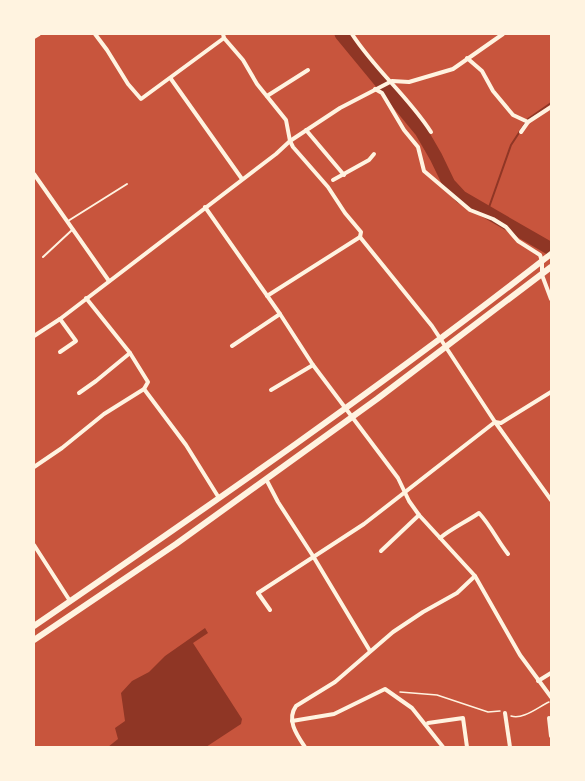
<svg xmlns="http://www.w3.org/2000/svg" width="585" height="781" font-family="Cabin,sans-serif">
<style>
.water{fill:#8f3625}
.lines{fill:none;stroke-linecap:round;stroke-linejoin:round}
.stream{stroke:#8f3625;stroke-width:2}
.river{stroke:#8f3625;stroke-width:13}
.path{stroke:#fff3e0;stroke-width:1.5}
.service{stroke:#fff3e0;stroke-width:2}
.minor{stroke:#fff3e0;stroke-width:4}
.primary{stroke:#fff3e0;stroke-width:6}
</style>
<rect width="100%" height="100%" fill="#c8553d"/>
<path class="water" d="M205,628L208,633L193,643L242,719L241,724L206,747H108L118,739L115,728L125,721L121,693L132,681L149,672L165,656Z"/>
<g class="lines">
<path class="stream" d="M487,213L511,145L528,119L551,103"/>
<path class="river" d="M341,34L421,131L436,157L449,184L461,197L551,249"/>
<g class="path">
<path d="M400,692L437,695L488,712L500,711"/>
<path d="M511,716C523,720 538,707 549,702"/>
</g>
<g class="service">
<path d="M68,221L127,184"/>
<path d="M43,257L72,230"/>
</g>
<g class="minor">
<path d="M95,34L107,50L128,84L141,99L224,38"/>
<path d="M223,34L224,38L243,60L257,84L286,120L290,141L293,147L328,187L345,213L361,232L360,237"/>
<path d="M352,34C375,70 408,96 431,132"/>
<path d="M34,37L39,34"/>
<path d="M467,58L482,71L493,91L513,115L528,122"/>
<path d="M171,79L242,179"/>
<path d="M375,89L382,93L404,130L418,147L424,171L470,210L493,219L506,227L518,241L540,255L542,261V275L551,299"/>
<path d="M267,96L308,70"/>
<path d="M306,130L344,175"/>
<path d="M521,132L528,122L551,107"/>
<path d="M34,174L109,281"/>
<path d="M333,180L369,160L374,154"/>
<path d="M205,207L280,314L313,365L398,478L409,501L419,515L475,576L520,655L551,697"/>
<path d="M267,296L360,237L432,326L495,422L551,500"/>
<path d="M34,336L60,319L276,154L290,141L340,108L392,81L409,82L453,69L503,34"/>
<path d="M232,346L280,314"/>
<path d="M60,352L76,341L60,319"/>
<path d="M144,389L186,445L219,498"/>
<path d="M271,390L313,365"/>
<path d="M79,393L96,381L130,353"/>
<path d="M34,467L62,448L104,414L144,389L148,382L130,353L86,298"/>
<path d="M266,479L278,502L313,556L370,651"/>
<path d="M440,538C452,528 466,522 479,513C491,526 497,540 508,554"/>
<path d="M34,545L70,601"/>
<path d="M381,551L419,515"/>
<path d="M270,610L258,593L364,524L495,422L501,423L551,392"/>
<path d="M538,681L551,673"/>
<path d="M505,713L510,747"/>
<path d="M549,718L551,736"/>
<path d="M292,721L334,714L385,689L412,708L443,747"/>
<path d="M428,723L463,718L467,747"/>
<path d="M305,747C297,735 286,720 296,706L335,682L393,632L423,612L457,593L475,576"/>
</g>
<g class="primary">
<path d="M34,626C209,506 384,385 551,254"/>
<path d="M34,640L176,544L377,399L551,267"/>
</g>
</g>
<rect width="585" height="781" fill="none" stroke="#fff3e0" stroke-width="70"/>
</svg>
